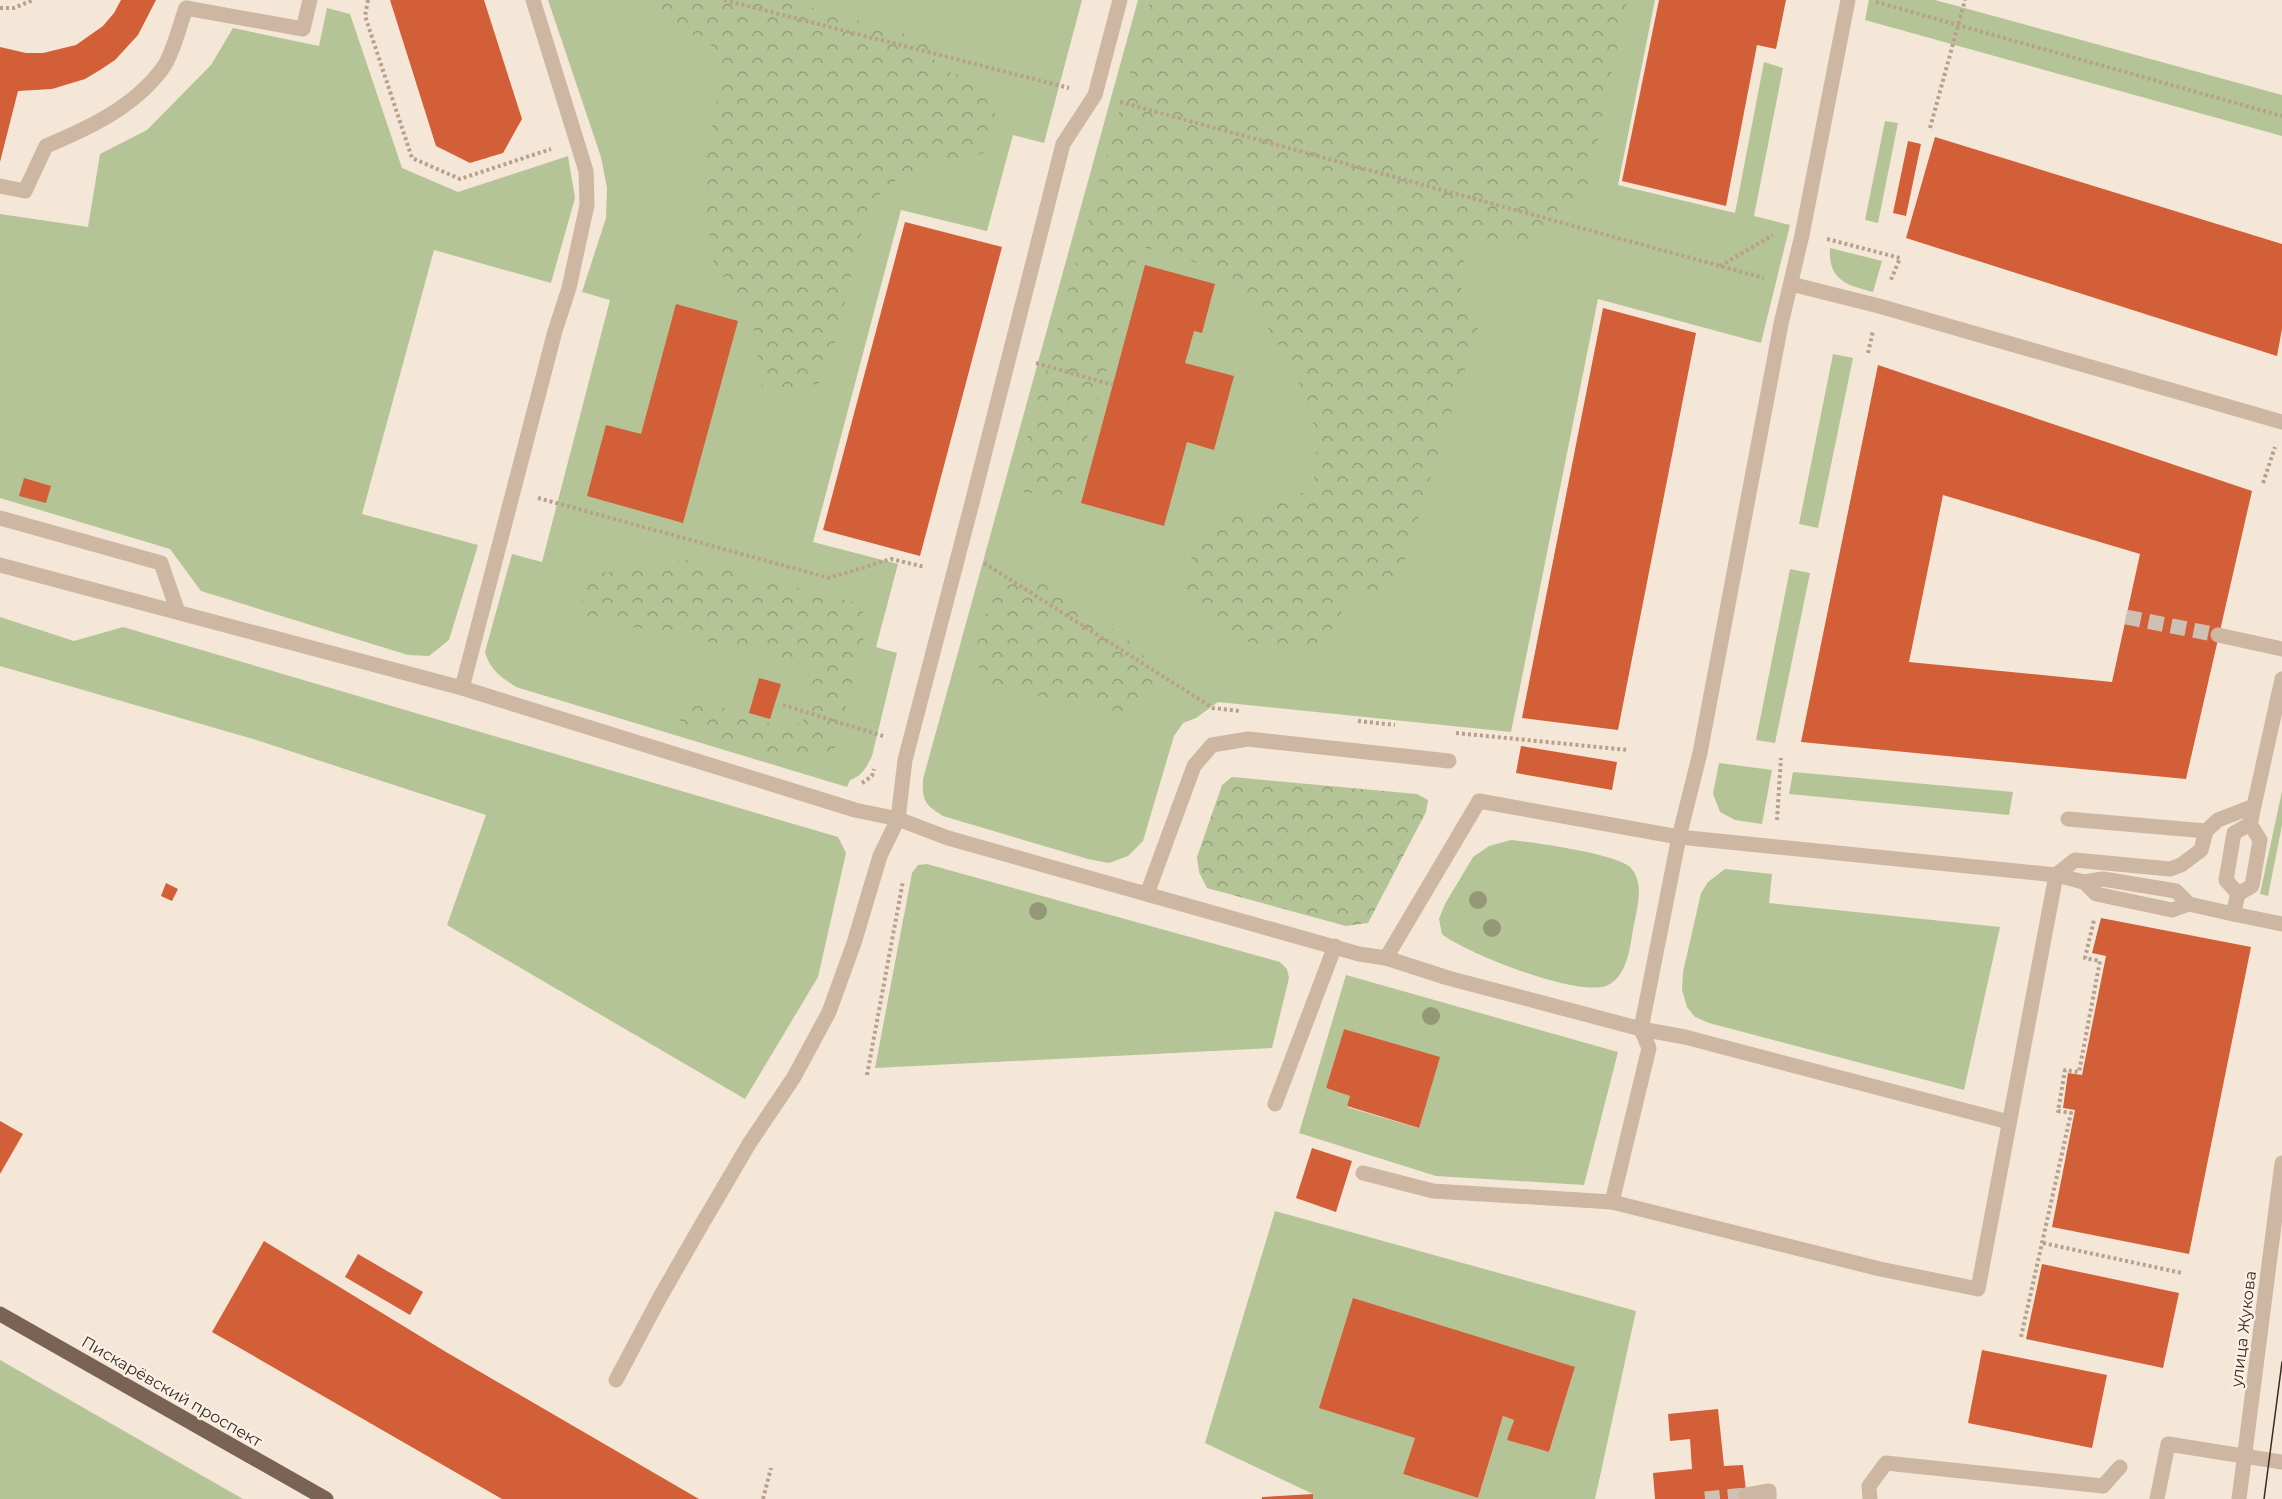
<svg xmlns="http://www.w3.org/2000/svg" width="2282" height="1499" font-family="Montserrat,sans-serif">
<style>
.green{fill:#b4c496;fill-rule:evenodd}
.forest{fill:url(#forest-crowns)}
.building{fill:#d25f37;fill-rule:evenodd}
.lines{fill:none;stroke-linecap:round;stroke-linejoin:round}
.minor-tunnel{stroke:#cec1b3;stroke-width:15;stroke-dasharray:15 8;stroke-linecap:butt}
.path{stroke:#b9a08c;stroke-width:4;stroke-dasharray:3 3;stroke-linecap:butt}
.minor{stroke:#cdb6a2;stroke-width:15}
.major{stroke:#7a6255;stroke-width:15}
.tram{stroke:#372b25;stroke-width:1.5}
.tree{fill:#949876}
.labels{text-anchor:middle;stroke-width:4.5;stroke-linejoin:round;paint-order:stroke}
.street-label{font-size:16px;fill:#372b25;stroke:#fbf1e4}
</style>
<defs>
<pattern id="forest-crowns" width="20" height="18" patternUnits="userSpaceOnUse" patternTransform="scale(1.5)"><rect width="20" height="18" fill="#b4c496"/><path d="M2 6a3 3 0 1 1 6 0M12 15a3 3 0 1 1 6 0" fill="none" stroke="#939f7a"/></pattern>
</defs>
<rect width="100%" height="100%" fill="#f4e7d7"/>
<g class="green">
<path d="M548,0H1082L1044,143L1013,135L987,231L901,210L813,542L898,564L876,647L897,653L872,756C866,768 862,776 850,780L847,787L516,687C501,677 490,670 485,652L512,554L542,562L610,300L582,292L606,218L607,188L601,157Z"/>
<path d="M1138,0H1655L1618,185L1735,213L1764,62L1783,68L1754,216L1790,225L1761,343L1598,299L1511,732L1218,702L1196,718L1183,723L1174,736L1143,841L1128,856L1109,863L1088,859L943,816C925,805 922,801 923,779Z"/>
<path d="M1869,0H1935L2282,95V136L1865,20Z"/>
<path d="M327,8L350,14L402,168L458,192L568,156L575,198L551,283L434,250L362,514L478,545L449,640L429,656L408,655L201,591L170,549L0,498V214L88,227L100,154L147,130L211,65L233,28L319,46Z"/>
<path d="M1885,121L1898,123L1878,223L1865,220Z"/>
<path d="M1830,248L1882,261L1873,292C1846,285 1828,280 1830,248Z"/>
<path d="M1833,354L1853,358L1818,528L1799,524Z"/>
<path d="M1790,569L1810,573L1775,743L1756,740Z"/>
<path d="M0,617L74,641L123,627L838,837L846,853L818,977L745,1099L447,925L486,815L253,739L0,666Z"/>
<path d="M1719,763L1772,770L1762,824L1735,820L1720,812L1713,794Z"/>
<path d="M1793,772L2013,792L2009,815L1789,794Z"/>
<path d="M2282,791V825L2268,896L2260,894Z"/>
<path d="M1511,840C1533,842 1617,854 1630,867C1644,881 1638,904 1635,920C1630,941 1630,974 1608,985C1581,999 1465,953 1442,934L1439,919L1445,904L1473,857L1489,846Z"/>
<path d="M927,864L1280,962L1287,969L1289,978L1272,1048L875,1068L912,873L918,865Z"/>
<path d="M1725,869L1772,874L1769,903L2000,927L1964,1090L1709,1023L1695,1017L1687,1007L1682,990L1683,972L1701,893L1708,882Z"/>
<path d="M1346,975L1618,1052L1584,1185L1436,1176L1299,1133ZM1344,1029L1439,1058L1418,1128L1347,1107L1350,1096L1326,1088Z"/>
<path d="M1275,1211L1636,1311L1595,1499H1313V1494L1205,1443ZM1575,1367L1549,1452L1508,1440L1514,1420L1503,1416L1478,1498L1403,1474L1415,1438Z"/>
<path d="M0,1360L243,1499H0Z"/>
</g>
<g class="forest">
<path d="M653,0H792V2L924,39L939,69L988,84L999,99L984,153L902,175L869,204L832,355L819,383L785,394L762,387L752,316L714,264L702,187L723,64L707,39L663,26Z"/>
<path d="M1151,0H1627L1586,194L1539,242L1468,246L1458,281L1479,325L1403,566L1380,590L1350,597L1325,641L1284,651L1225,636L1184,585L1196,542L1223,514L1272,507L1313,488L1318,437L1296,374L1257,310L1228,272L1140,246L1074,487L1060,496L1023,492L1016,475Z"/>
<path d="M689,560L857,603L868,621L835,748L804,764L689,729L677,717L683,700L696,699L787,729L803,721L812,672L804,661L588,618L578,591L588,575Z"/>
<path d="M1023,577L1045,579L1129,641L1150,662L1154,681L1148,704L1133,714L1020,692L988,682L973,657L994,588Z"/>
<path d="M1232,777L1417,794L1428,800L1426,812L1368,923L1346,926L1207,888L1199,872L1197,857L1222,785Z"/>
</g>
<g class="building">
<path d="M121,0H156L138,35L115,60L100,70L85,79L52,89L18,91L0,162V47L26,53H43L76,45L103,26L114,13Z"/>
<path d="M390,0H484L522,119L503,153L470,163L436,146Z"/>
<path d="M1659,0H1786L1776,49L1757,45L1726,206L1622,181Z"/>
<path d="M1935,137L2282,244V329L2277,356L1906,238Z"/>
<path d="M1908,141L1921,144L1906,216L1893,213Z"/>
<path d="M905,222L1002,247L920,556L823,530Z"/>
<path d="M1145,265L1215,284L1202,333L1194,331L1185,363L1234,376L1214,450L1187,442L1164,526L1081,503Z"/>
<path d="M676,304L738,321L683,523L587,496L606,425L641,434Z"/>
<path d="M1603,308L1696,333L1618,730L1522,718Z"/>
<path d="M1878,365L2252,491L2186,779L1801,742ZM1943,495L2140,554L2112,682L1909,662Z"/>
<path d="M24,478L51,486L46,503L19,496Z"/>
<path d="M759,678L781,684L770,719L749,713Z"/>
<path d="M1521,746L1617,762L1612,790L1516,773Z"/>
<path d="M166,883L178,889L172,901L161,896Z"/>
<path d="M2101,918L2251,947L2189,1254L2052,1227L2075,1110L2063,1108L2068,1073L2082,1075L2106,956L2092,953Z"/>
<path d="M1344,1029L1440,1057L1419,1128L1347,1106L1350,1096L1326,1088Z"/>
<path d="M0,1121L23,1134L0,1174Z"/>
<path d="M1312,1148L1352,1161L1336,1212L1296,1198Z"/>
<path d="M264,1241L446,1352L699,1499H502L212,1332Z"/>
<path d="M358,1254L423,1292L410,1315L345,1277Z"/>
<path d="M2042,1264L2179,1293L2163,1368L2026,1339Z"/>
<path d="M1353,1298L1575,1367L1549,1452L1507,1440L1514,1420L1503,1416L1478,1498L1403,1474L1415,1438L1319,1408Z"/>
<path d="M1982,1350L2107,1375L2092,1448L1968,1423Z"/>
<path d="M1718,1409L1724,1466L1743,1465L1747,1499H1655L1653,1473L1692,1469L1690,1439L1670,1441L1668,1414Z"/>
<path d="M1313,1494V1499H1262V1497Z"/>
</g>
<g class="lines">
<g class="minor-tunnel">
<path d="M2126,617L2218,635"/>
<path d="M1705,1499L1746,1495"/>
</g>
<g class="path">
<path d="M368,0L365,16L412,158L460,179L551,149"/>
<path d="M724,0L1069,88"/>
<path d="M1876,2L2282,116"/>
<path d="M0,8H14L33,0"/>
<path d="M1120,102L1764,278"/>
<path d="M1930,128L1965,0"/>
<path d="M1827,239L1900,258L1890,282"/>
<path d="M1720,266L1773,235"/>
<path d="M1868,353L1873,331"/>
<path d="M1036,363L1113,385"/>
<path d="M2263,483L2275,447"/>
<path d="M538,498L829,578L891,559L925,567"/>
<path d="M984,563L1213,708L1240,711"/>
<path d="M783,705L883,736"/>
<path d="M1358,721L1395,725"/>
<path d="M1456,733L1628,750"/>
<path d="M862,783L872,776L874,769"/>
<path d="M1777,820L1781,758"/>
<path d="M867,1075L903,881"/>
<path d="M2043,1243L2182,1273"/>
<path d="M2021,1337L2071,1113L2058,1111L2065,1070L2079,1072L2100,961L2085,958L2094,920"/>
<path d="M763,1499L771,1468"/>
</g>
<g class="minor">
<path d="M0,186L25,191L46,146C89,128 134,107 162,69C172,57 180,24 186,8L303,29L310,0"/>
<path d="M1791,284L1879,306L2282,422"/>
<path d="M0,518L161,563L178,612"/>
<path d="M0,565L462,688L855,810L898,819L948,838L1359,954L1386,958L1448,978L1641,1029L1679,837L1700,753L1781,324L1802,235L1848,0"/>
<path d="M2218,635L2282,649"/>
<path d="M462,688L555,331L569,288L587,205L586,171L533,0"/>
<path d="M2252,815L2250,824L2234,833L2226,880L2238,894L2233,914L2282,924"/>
<path d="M2068,819L2206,831"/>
<path d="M2079,881L2084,882L2103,879L2176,891L2189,904"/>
<path d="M1147,894L1194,766L1212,745L1248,739L1449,761"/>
<path d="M1386,958L1479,801L1679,837L2056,875L2084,882L2096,894L2172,910L2189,904L2233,914L2238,894L2252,886L2260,840L2250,824L2282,679"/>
<path d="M1641,1029L1649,1048L1612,1202L1880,1269L1978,1289L2056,875L2075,860L2170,869L2181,865L2201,850L2206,831L2218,820L2254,806"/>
<path d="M1641,1029L1685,1037L2009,1122"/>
<path d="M1275,1104L1335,946"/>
<path d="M1363,1173L1433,1191L1612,1202"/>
<path d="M616,1380L659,1299L702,1224L749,1144L794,1077L829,1012L854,943L880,856L898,819L905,760L972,503L1063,144L1095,95L1120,0"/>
<path d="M1746,1495L1769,1491V1499"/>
<path d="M1870,1499L1869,1486L1886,1463L2103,1486L2120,1467"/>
<path d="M2157,1499L2168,1444L2282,1462"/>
<path d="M2239,1499L2282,1163"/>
</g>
<path class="major" d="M0,1314L326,1499"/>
<path class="tram" d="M2264,1499L2282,1362"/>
</g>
<g class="tree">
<circle cx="1478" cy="900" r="9"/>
<circle cx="1038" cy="911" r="9"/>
<circle cx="1492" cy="928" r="9"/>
<circle cx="1431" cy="1016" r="9"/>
</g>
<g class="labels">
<g class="street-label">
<text transform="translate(2243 1329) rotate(-83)" y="6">улица Жукова</text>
<text transform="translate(172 1391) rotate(30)" y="6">Пискарёвский проспект</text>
</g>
</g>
</svg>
